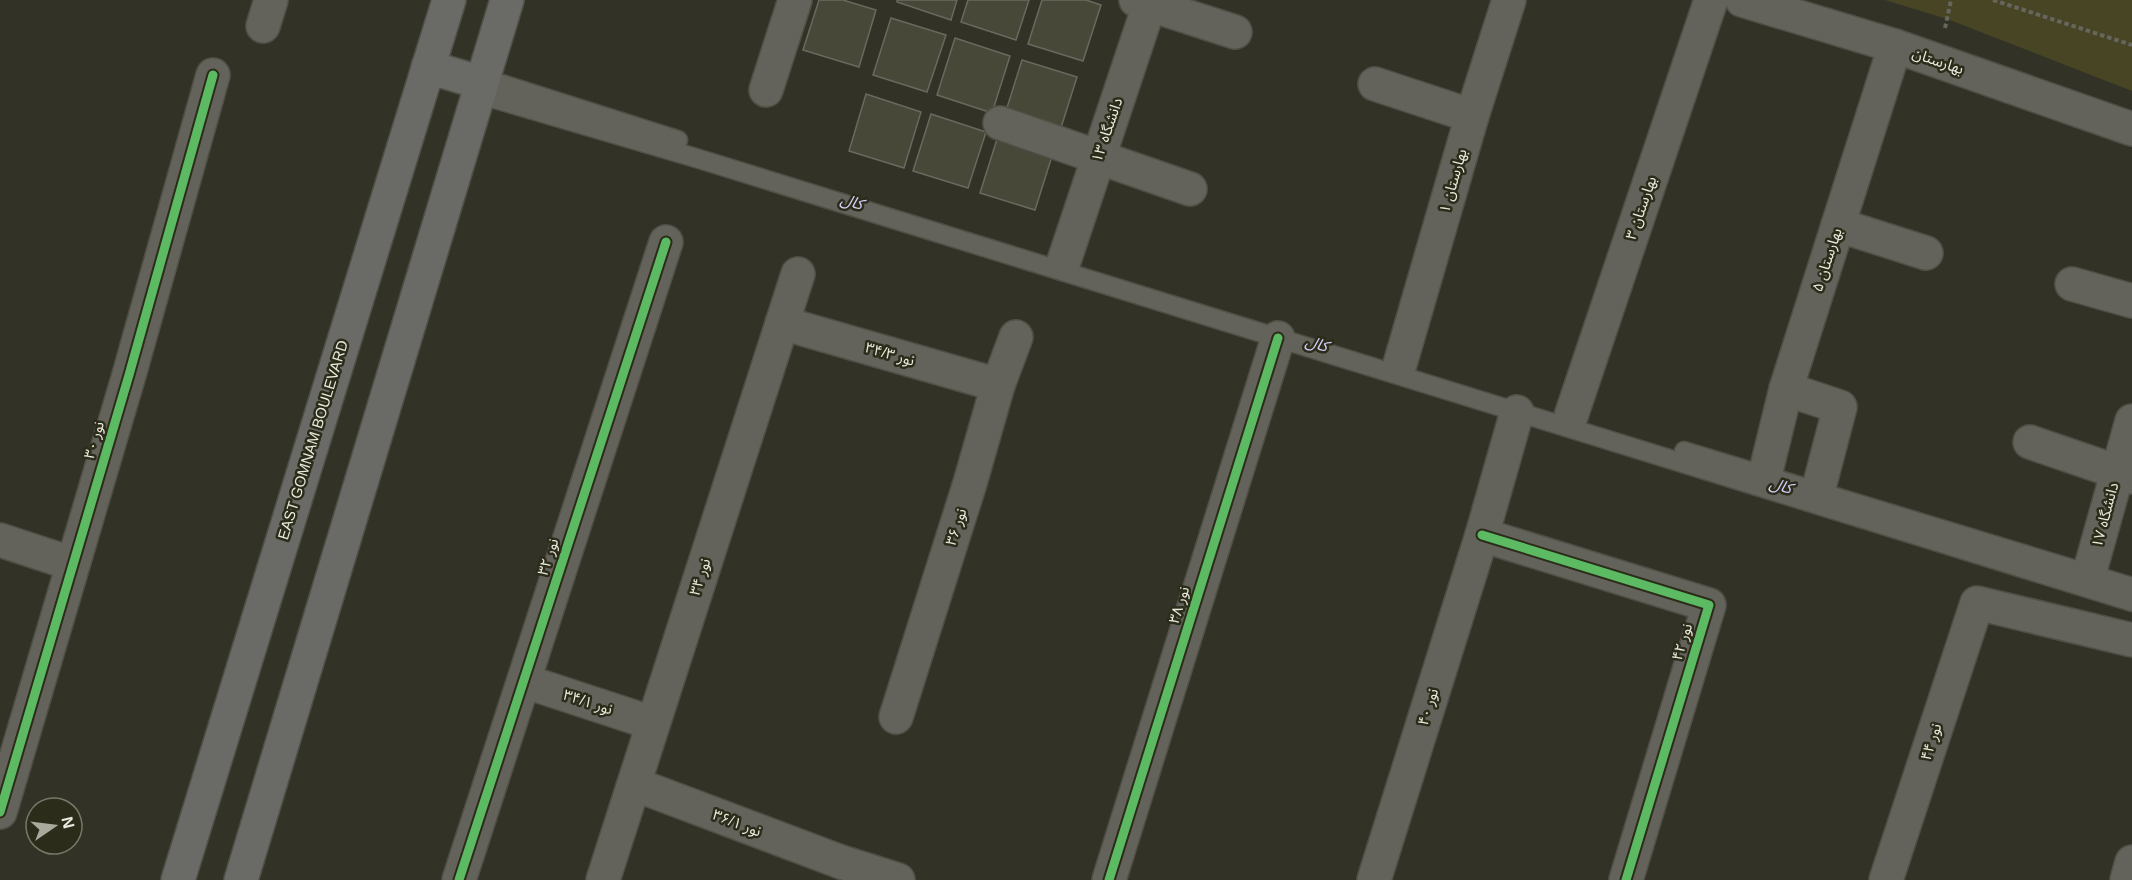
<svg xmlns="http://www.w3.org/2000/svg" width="2132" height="880" font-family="Arial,'Noto Sans Arabic',sans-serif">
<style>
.green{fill:#474524}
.building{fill:#484839;stroke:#696960;stroke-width:1.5}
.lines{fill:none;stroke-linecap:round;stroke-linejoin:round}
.service-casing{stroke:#4f4f46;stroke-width:21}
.minor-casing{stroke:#4f4f46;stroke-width:36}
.tertiary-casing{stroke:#4f4f46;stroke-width:36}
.secondary-casing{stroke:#4f4f46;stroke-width:36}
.path{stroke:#66665e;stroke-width:4;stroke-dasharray:4.5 3;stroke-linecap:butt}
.service{stroke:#63635b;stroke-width:18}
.minor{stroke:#63635b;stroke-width:33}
.tertiary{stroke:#63635b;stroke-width:33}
.secondary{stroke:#6a6a66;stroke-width:33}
.cycleway-casing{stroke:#2c2c1a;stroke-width:13}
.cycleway{stroke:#5cba63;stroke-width:9}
.labels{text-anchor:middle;stroke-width:5;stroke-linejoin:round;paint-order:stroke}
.street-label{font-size:15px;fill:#e9e9dd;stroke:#2c2c1a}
.water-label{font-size:16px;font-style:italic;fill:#d5cef9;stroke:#2c2c1a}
</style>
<rect width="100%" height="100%" fill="#323227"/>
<path class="green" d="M1885,0H2132V91L1947,19Z"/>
<g class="building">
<path d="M819,0H843L876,10L859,67L803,50Z"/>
<path d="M897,0H957L951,20L897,2Z"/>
<path d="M968,0H1029L1016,40L961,22Z"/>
<path d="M1042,0H1086L1101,5L1083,61L1028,44Z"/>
<path d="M891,18L946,35L927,92L873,75Z"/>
<path d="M955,38L1010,56L992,113L937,95Z"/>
<path d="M1022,60L1077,77L1059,134L1004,117Z"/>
<path d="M866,94L921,112L904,168L849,151Z"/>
<path d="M931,114L986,132L968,188L913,171Z"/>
<path d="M998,136L1053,153L1035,210L980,193Z"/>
</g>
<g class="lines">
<defs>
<g id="service">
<path d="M502,84L678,140"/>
<path d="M495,99L696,158L2132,602"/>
<path d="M1684,451L2132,587"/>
</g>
<g id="minor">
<path d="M1136,0L1235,32"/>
<path d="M263,26L271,0"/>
<path d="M1375,84L1472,116"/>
<path d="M766,90L795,0"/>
<path d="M1000,123L1190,189"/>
<path d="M1838,225L1926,253"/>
<path d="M1064,261L1151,0"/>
<path d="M2072,284L2132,301"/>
<path d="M782,323L998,385"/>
<path d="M1400,364L1472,116L1509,0"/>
<path d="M1786,389L1840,407L1818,491"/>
<path d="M1571,416L1711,0"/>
<path d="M2030,442L2132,477"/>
<path d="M1765,475L1786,389L1895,46"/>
<path d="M1482,535L1709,605L1626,880"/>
<path d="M0,540L73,564"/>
<path d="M2089,574L2132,421"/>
<path d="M524,681L652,723"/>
<path d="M896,717L970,483L998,385L1016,337"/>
<path d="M634,784L841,862L898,880"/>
<path d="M0,812L129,375L213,75"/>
<path d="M459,880L666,242"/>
<path d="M603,880L798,274"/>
<path d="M1109,880L1278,338"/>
<path d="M1374,880L1482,535L1517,412"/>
<path d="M1886,880L1977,603L2132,640"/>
<path d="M2127,880L2132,862"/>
</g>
<path id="tertiary" d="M1742,0L1895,46L2132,129"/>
<g id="secondary">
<path d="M428,67L482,83"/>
<path d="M178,880L449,0"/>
<path d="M241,880L507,0"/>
</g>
</defs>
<use href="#service" class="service-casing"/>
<use href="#minor" class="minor-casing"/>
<use href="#tertiary" class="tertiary-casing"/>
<use href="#secondary" class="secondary-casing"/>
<g class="path">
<path d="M1993,0L2132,45"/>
<path d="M1945,28L1951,0"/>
</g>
<use href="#service" class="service"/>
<use href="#minor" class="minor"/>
<use href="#tertiary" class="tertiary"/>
<use href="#secondary" class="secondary"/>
<defs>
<g id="cycleway">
<path d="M1482,535L1709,605L1626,880"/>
<path d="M0,812L129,375L213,75"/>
<path d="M459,880L666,242"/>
<path d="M1109,880L1278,338"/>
</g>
</defs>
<use href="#cycleway" class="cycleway-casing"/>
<use href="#cycleway" class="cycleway"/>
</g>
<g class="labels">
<g class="street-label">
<text transform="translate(1938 61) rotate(19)" y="5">بهارستان</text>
<text transform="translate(1107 130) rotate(-71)" y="5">دانشگاه ۱۳</text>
<text transform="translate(1453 181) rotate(-74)" y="5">بهارستان ۱</text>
<text transform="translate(1641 208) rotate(-71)" y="5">بهارستان ۳</text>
<text transform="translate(1827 260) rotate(-72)" y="5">بهارستان ۵</text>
<text transform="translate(890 354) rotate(16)" y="5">نور ۳۴/۳</text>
<text transform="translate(94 440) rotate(-74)" y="5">نور ۳۰</text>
<text transform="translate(313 440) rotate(-73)" y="5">EAST GOMNAM BOULEVARD</text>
<text transform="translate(2105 515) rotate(-75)" y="5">دانشگاه ۱۷</text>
<text transform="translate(956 527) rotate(-72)" y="5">نور ۳۶</text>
<text transform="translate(548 557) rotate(-72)" y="5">نور ۳۲</text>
<text transform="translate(700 577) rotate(-72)" y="5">نور ۳۴</text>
<text transform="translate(1179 605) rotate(-73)" y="5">نور ۳۸</text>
<text transform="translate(1682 642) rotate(-73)" y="5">نور ۴۲</text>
<text transform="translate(588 702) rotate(18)" y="5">نور ۳۴/۱</text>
<text transform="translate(1428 707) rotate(-73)" y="5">نور ۴۰</text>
<text transform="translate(1931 742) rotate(-72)" y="5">نور ۴۴</text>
<text transform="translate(737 823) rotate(21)" y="5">نور ۳۶/۱</text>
</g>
<g class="water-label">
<text transform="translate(852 201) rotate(17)" y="6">کال</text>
<text transform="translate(1317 343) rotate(17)" y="6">کال</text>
<text transform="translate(1781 485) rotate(17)" y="6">کال</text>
</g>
</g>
<g transform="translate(54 826) rotate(76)"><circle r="28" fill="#2c2c1a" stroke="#787868" stroke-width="1.5"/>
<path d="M0-4.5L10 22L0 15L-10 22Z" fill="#a9a99d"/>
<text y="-9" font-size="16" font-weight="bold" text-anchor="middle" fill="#e9e9dd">N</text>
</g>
</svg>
